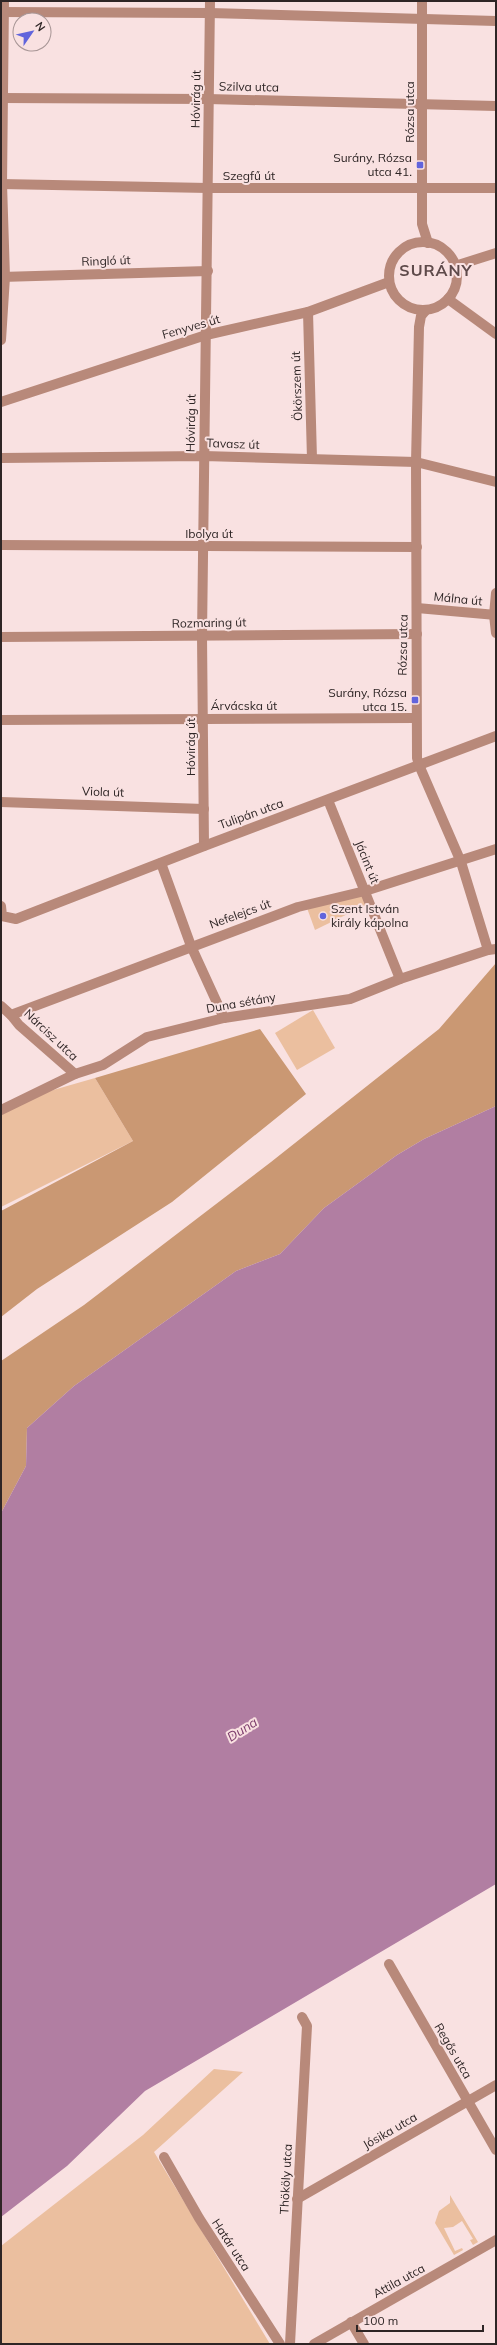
<svg xmlns="http://www.w3.org/2000/svg" width="497" height="2345" font-family="Mulish,sans-serif">
<style>
.green{fill:#ebbf9f}
.forest{fill:#ca9873}
.water{fill:#b17ea2}
.lines{fill:none;stroke-linecap:round;stroke-linejoin:round}
.minor{stroke:#b8897a;stroke-width:10}
.tertiary{stroke:#b8897a;stroke-width:10}
.poi-dot{fill:#6164dc;stroke:#f9e1e1;stroke-width:1.5}
.labels{text-anchor:middle;stroke-width:4;stroke-linejoin:round;paint-order:stroke}
.street-label{font-size:12px;fill:#2e2525;stroke:#f9e1e1}
.poi-label{font-size:12px;fill:#2e2525;stroke:#f9e1e1;text-anchor:end}
.water-label{font-size:13px;font-style:italic;fill:#7b3b6b;stroke:#f9e1e1}
.district-label{font-size:16px;font-weight:bold;letter-spacing:1px;fill:#5e4a4a;stroke:#f9e1e1}
</style>
<rect width="100%" height="100%" fill="#f9e1e1"/>
<g class="green">
<path d="M364,893L368,904L315,930L307,908Z"/>
<path d="M313,1010L335,1048L297,1070L275,1033Z"/>
<path d="M95,1078L133,1141L1,1207V1105Z"/>
<path d="M214,2069L243,2072L154,2152L270,2344H1V2246L143,2135Z"/>
<path d="M450,2195L478,2242L473,2245L470,2240L473,2239L462,2221L453,2227L444,2228L455,2251L462,2248L463,2250L454,2255L435,2223L439,2211L450,2203Z"/>
</g>
<g class="forest">
<path d="M496,963V1106L424,1139L397,1155L324,1208L280,1254L236,1271L74,1386L27,1428L26,1466L1,1513V1361L84,1305L271,1162L439,1029Z"/>
<path d="M260,1029L306,1094L172,1202L37,1289L1,1317V1211L133,1141L95,1078Z"/>
</g>
<path class="water" d="M496,1106V1884L145,2091L67,2166L1,2217V1513L26,1466L27,1428L74,1386L236,1271L280,1254L324,1208L397,1155L424,1139Z"/>
<g class="lines">
<g class="minor">
<path d="M1,12L210,13L496,21"/>
<path d="M1,98L208,99L496,106"/>
<path d="M1,184L208,188H496"/>
<path d="M455,266L496,253"/>
<path d="M1,277L208,271"/>
<path d="M448,299L496,334"/>
<path d="M308,312L312,459"/>
<path d="M1,340L5,277L2,184L4,1"/>
<path d="M1,402L206,335L308,312L389,282"/>
<path d="M1,458L204,456L416,462L496,482"/>
<path d="M1,545L417,547"/>
<path d="M496,593L494,615L496,633"/>
<path d="M417,608L496,615"/>
<path d="M1,637L417,634"/>
<path d="M1,720L415,718"/>
<path d="M328,800L400,979"/>
<path d="M1,802L204,809"/>
<path d="M204,846L202,636L210,1"/>
<path d="M161,863L191,946L224,1018"/>
<path d="M1,906L2,916L16,919L204,846L419,765L461,862L488,950"/>
<path d="M1,1006L11,1015L298,907L365,891L496,849"/>
<path d="M11,1015L19,1025L75,1074"/>
<path d="M1,1110L75,1074L103,1065L147,1037L224,1018L350,999L400,979L488,950L496,949"/>
<path d="M389,1964L496,2150"/>
<path d="M164,2157L199,2218L280,2344"/>
<path d="M297,2199L496,2085"/>
<path d="M351,2322L364,2344"/>
<path d="M290,2344L307,2026L302,2017"/>
<path d="M314,2344L496,2240"/>
</g>
<g class="tertiary">
<path d="M422,1V224L428,243"/>
<circle cx="423" cy="276" r="34"/>
<path d="M426,310L421,316L419,327L416,462L417,758L419,765L496,736"/>
</g>
</g>
<g class="poi-dot">
<rect x="416" y="161" width="8" height="8" rx="2"/>
<rect x="411" y="696" width="8" height="8" rx="2"/>
<circle cx="323" cy="916" r="4"/>
</g>
<g class="labels">
<g class="street-label">
<text transform="translate(249 87) rotate(1)" y="4">Szilva utca</text>
<text transform="translate(196 99) rotate(-89)" y="4">Hóvirág út</text>
<text transform="translate(410 112) rotate(-90)" y="4">Rózsa utca</text>
<text x="249" y="180">Szegfű út</text>
<text transform="translate(106 261) rotate(-2)" y="4">Ringló út</text>
<text transform="translate(191 327) rotate(-16)" y="4">Fenyves út</text>
<text transform="translate(297 386) rotate(-92)" y="4">Ökörszem út</text>
<text transform="translate(191 423) rotate(-89)" y="4">Hóvirág út</text>
<text transform="translate(233 444) rotate(2)" y="4">Tavasz út</text>
<text x="209" y="538">Ibolya út</text>
<text transform="translate(458 599) rotate(6)" y="4">Málna út</text>
<text transform="translate(209 623) rotate(-1)" y="4">Rozmaring út</text>
<text transform="translate(403 645) rotate(-89)" y="4">Rózsa utca</text>
<text x="244" y="710">Árvácska út</text>
<text transform="translate(191 747) rotate(-90)" y="4">Hóvirág út</text>
<text transform="translate(103 792) rotate(2)" y="4">Viola út</text>
<text transform="translate(251 814) rotate(-20)" y="4">Tulipán utca</text>
<text transform="translate(367 862) rotate(68)" y="4">Jácint út</text>
<text transform="translate(240 914) rotate(-20)" y="4">Nefelejcs út</text>
<text transform="translate(241 1003) rotate(-10)" y="4">Duna sétány</text>
<text transform="translate(51 1035) rotate(43)" y="4">Nárcisz utca</text>
<text transform="translate(453 2051) rotate(60)" y="4">Regős utca</text>
<text transform="translate(390 2131) rotate(-30)" y="4">Jósika utca</text>
<text transform="translate(286 2179) rotate(-87)" y="4">Thököly utca</text>
<text transform="translate(231 2245) rotate(57)" y="4">Határ utca</text>
<text transform="translate(399 2281) rotate(-29)" y="4">Attila utca</text>
</g>
<g class="poi-label">
<text x="412" y="162">Surány, Rózsa<tspan x="412" dy="14">utca 41.</tspan></text>
<text x="407" y="697">Surány, Rózsa<tspan x="407" dy="14">utca 15.</tspan></text>
<text x="331" y="913" text-anchor="start">Szent István<tspan x="331" dy="14">király kápolna</tspan></text>
</g>
<g class="water-label">
<text transform="translate(242 1729) rotate(-32)" y="5">Duna</text>
</g>
<g class="district-label">
<text x="436" y="276">SURÁNY</text>
</g>
</g>
<rect width="497" height="2345" fill="none" stroke="#2e2525" stroke-width="4"/>
<g transform="translate(32 32) rotate(56)"><circle r="19" fill="#f9e1e1" stroke="#a89696"/>
<path d="M0-3L7 15L0 10L-7 15Z" fill="#6164dc"/>
<text y="-6" font-size="11" font-weight="bold" text-anchor="middle" fill="#2e2525">N</text>
</g>
<path d="M357 2325v6h126v-6" fill="none" stroke="#2e2525" stroke-width="2"/>
<text x="363" y="2325" font-size="12" fill="#2e2525" stroke="#f9e1e1" stroke-width="3" paint-order="stroke">100 m</text>
</svg>
